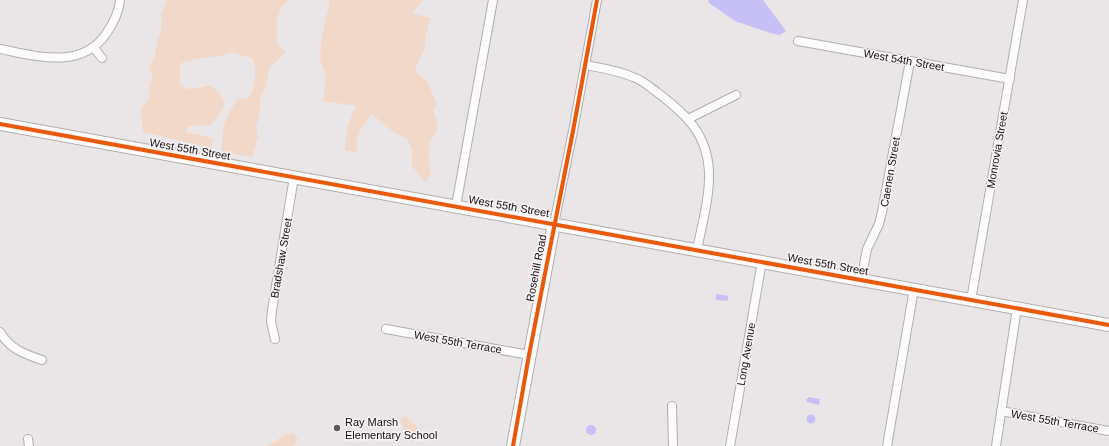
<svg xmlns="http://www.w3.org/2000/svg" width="1109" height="446" font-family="Helvetica,sans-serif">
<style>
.green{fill:#f1d8c8}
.water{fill:#c6c0f7}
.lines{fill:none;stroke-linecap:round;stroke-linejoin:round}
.street-casing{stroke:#b1aeaf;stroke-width:10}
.secondary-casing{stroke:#b1aeaf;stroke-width:14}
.street{stroke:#fcfbfc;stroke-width:8}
.secondary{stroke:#fcfbfc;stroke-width:12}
.cycleway-casing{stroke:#f9f2f4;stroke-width:6}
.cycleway{stroke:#e8590c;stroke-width:4}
.poi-dot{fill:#5e5b5c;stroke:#f9f2f4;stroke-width:1.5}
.labels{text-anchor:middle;stroke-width:3;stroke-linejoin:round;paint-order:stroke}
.street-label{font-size:11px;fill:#121011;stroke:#f9f2f4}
.poi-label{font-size:11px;fill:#121011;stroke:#f9f2f4;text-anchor:start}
</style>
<rect width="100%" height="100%" fill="#eae6e8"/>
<g class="green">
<path d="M166,0H289L281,7L277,20V43L286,53L270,67L266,85L260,100V112L256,127L258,137L252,157L222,151C222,127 224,118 238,99L249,98C256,83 257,75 253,59L233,52L220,56L202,58L184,62L180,64V83L187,89L200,88L209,85C231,100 226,108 210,125L189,126L185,132L213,138L211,148L143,132L141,109L149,98L150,85L153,77L149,69L155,55L158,38L162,27L161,13L166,3Z"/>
<path d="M329,0H423L412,13L430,18L425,39V49L415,68L417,73L427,81L437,104L433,111C439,122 440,131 430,140L429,154L430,174L426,183L412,166V149L407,139L392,131L372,114L361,129L357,139V152L345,151C346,130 347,124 357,106L323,101L326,76L320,59L322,35L330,1Z"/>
<path d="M405,416L410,420L412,423L416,424L421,437L410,443L400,419Z"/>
<path d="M293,433L298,439L293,446H267L286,434Z"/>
</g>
<g class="water">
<path d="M708,0H763L786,31L780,35L770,33L735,21L709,3Z"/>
<path d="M717,294L728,296V300C724,301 719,301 715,299Z"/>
<path d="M808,397L820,399L819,405L807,402L806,399H808Z"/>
<circle cx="811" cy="419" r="4.5"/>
<circle cx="591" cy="430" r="5"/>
</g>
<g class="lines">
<defs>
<g id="street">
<path d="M798,41L1010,79"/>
<path d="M94,48L102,58"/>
<path d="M0,49C36,56 81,70 106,34C113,24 119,12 120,0"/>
<path d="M585,65C601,68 617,70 633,77C642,80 650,87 658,93C686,114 707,134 709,171C710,197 702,224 697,250"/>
<path d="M688,119L736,95"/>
<path d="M456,206L493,0"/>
<path d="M554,224L573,131L597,0"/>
<path d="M861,280L867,249L879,224L882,212L910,61"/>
<path d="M971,300L1023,0"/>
<path d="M386,329L529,355"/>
<path d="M0,332C10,349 24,354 42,360"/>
<path d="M275,339L271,322L272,310L294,177"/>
<path d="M672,406L673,446"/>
<path d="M1001,411L1109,431"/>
<path d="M28,439L29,446"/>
<path d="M730,446L762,261"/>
<path d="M887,446L914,289"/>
<path d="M996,446L1017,308"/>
</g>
<g id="secondary">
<path d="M0,124L1109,325"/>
<path d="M513,446L554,224"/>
</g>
</defs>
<use href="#street" class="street-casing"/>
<use href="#secondary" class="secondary-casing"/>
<use href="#street" class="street"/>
<use href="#secondary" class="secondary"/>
<defs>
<g id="cycleway">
<path d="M0,124L1109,325"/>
<path d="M513,446L529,355L573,131L597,0"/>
</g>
</defs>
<use href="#cycleway" class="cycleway-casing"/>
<use href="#cycleway" class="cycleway"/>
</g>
<circle class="poi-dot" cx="337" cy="428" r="4"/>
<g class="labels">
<g class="street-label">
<text transform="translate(904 60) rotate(10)" y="4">West 54th Street</text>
<text transform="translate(190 149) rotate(10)" y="4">West 55th Street</text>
<text transform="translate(997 150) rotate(-80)" y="4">Monrovia Street</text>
<text transform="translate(890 172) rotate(-80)" y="4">Caenen Street</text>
<text transform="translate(509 206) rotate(10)" y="4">West 55th Street</text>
<text transform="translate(281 258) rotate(-80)" y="4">Bradshaw Street</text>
<text transform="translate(828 264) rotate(10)" y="4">West 55th Street</text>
<text transform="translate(536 268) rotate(-79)" y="4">Rosehill Road</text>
<text transform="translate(458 342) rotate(10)" y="4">West 55th Terrace</text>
<text transform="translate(746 354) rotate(-80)" y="4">Long Avenue</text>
<text transform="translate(1055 421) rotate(10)" y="4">West 55th Terrace</text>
</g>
<g class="poi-label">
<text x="345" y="426">Ray Marsh<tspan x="345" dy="13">Elementary School</tspan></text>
</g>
</g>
</svg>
